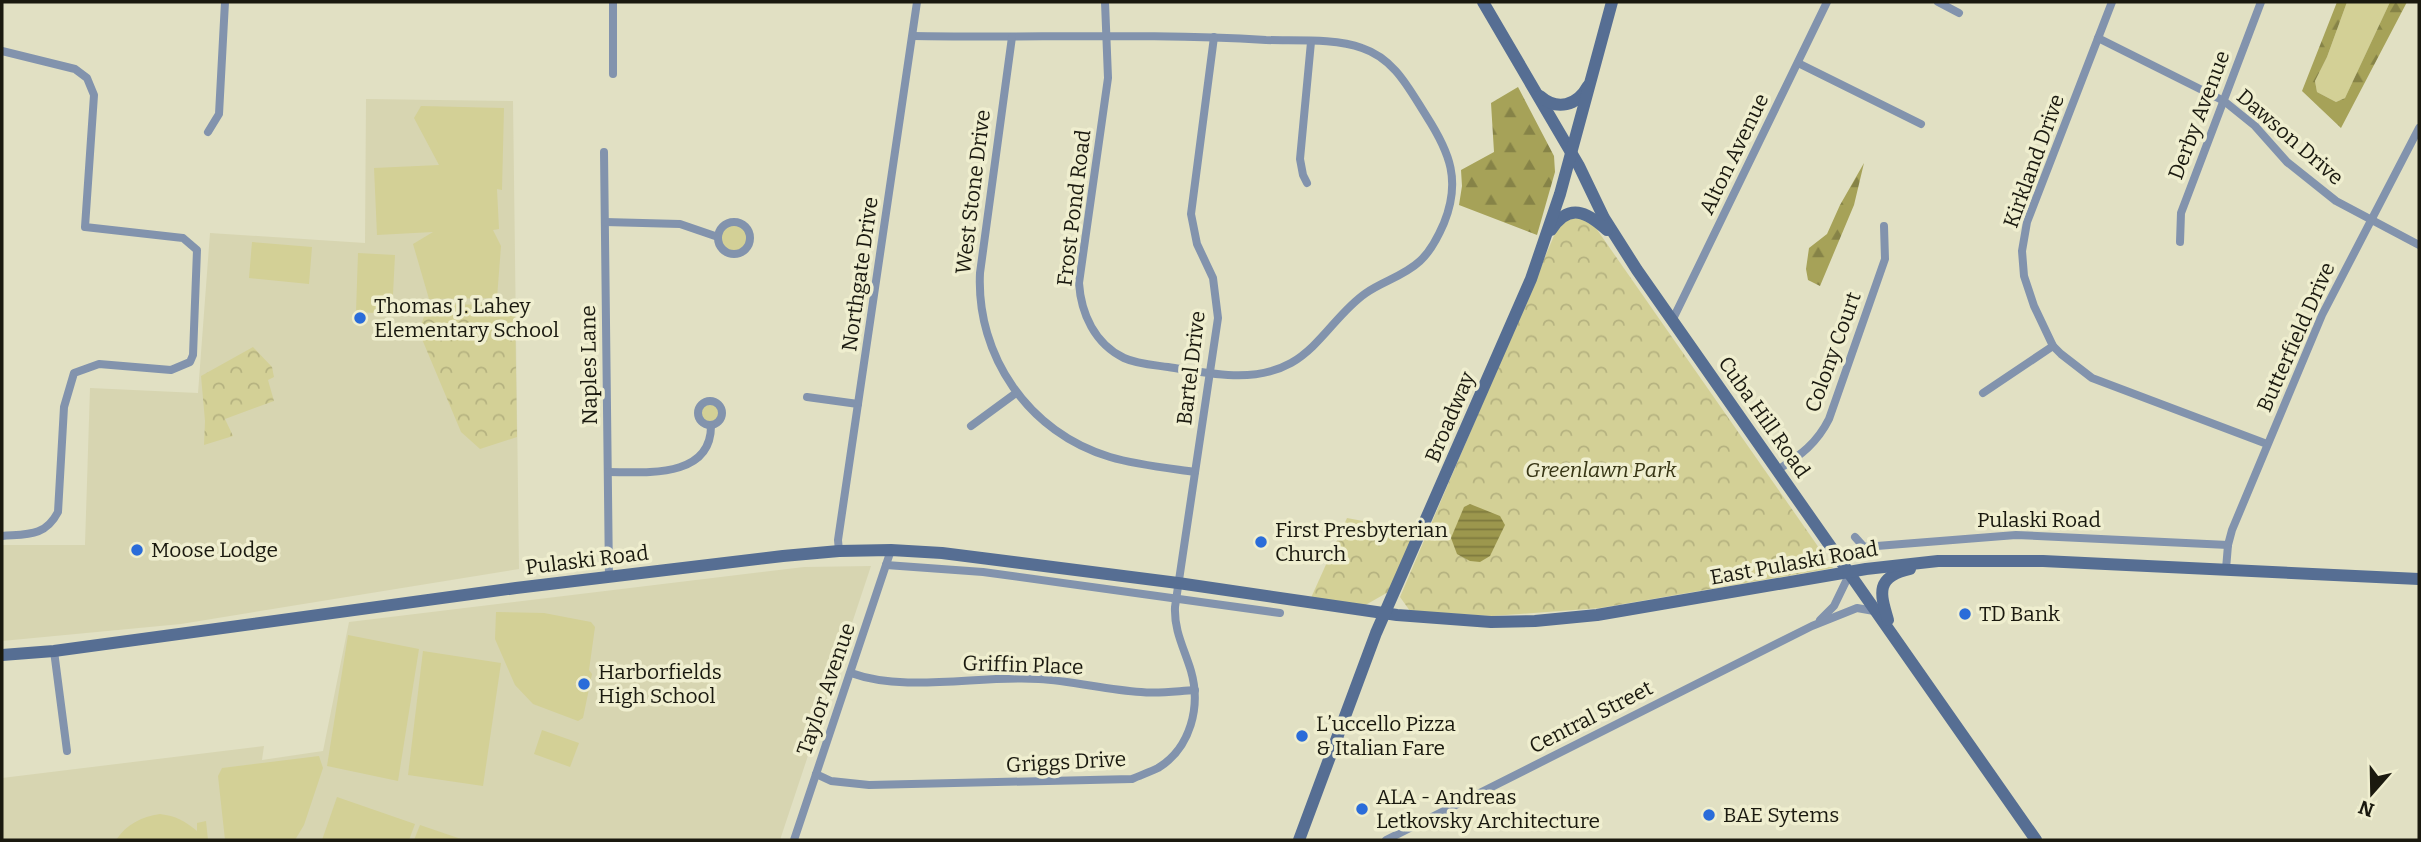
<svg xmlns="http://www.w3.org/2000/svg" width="2421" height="842" font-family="Bitter,serif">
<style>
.built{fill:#d7d5b1}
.green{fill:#d3d096}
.forest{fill:url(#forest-firs)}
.park{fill:url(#park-crowns)}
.water{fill:url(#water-rules)}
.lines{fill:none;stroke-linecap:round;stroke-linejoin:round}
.minor{stroke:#8293ad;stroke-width:8}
.secondary{stroke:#566e93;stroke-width:12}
.poi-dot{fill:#2a6cd9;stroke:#efeecf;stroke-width:2.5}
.labels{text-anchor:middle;stroke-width:7;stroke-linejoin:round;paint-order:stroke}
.street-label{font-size:21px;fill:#1a190f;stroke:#efeecf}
.poi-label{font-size:21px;fill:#1a190f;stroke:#efeecf;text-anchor:start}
.park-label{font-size:21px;font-style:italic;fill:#373514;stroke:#efeecf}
</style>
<defs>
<pattern id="forest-firs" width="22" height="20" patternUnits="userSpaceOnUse" patternTransform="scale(1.75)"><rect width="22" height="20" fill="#a6a258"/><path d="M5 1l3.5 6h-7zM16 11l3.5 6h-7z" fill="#868347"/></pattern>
<pattern id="park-crowns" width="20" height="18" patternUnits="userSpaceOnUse" patternTransform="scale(1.75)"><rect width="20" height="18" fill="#d3d096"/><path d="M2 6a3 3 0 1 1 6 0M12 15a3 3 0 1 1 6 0" fill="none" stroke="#b5b280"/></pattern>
<pattern id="water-rules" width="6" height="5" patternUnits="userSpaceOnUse" patternTransform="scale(1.75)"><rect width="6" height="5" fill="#9c974d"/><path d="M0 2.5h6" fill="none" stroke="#7e7a3e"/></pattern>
</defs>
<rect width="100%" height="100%" fill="#e1e0c3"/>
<g class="built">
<path d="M366,99L513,101L519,569L181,624L2,641V545H85L90,388L198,393L210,233L365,243Z"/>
<path d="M871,566L780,840H2V778L264,746L262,760L323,751L349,622L804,567Z"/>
</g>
<g class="green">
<path d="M2347,2H2390L2345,98L2336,102L2317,92L2315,81L2327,57Z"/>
<path d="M421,106L504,108L502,190L497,189L499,229L493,230L501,246L497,298L429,299L413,244L433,232L377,235L374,168L439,165L414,118Z"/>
<circle cx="734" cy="238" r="13"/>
<path d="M252,242L312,247L309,284L249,278Z"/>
<path d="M358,253L395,255L392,314L356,312Z"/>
<circle cx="711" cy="413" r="10"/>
<path d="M496,612L544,613L591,622L595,627L589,670L592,674L583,718L578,721L533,704L515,685L495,639Z"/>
<path d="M348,635L419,649L398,781L327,766Z"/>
<path d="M423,651L501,663L483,786L408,775Z"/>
<path d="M542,730L579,743L570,767L534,754Z"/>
<path d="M319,756L323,768L304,825L295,840H225L218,776L222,768Z"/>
<path d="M337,797L415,824L409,840H322Z"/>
<path d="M160,814C176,816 185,821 197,831V823L206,821L208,840H116C127,824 141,817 160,814Z"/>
<path d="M420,825L464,840H414Z"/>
</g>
<g class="forest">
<path d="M2337,2H2347L2327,57L2315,81L2317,92L2336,102L2345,98L2390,2H2407L2341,128L2302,91Z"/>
<path d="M1518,87L1554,156L1555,172L1537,235L1459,205L1462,186L1461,170L1494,152L1491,103Z"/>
<path d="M1864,163L1854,205L1820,286L1808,280L1806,269L1809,248L1827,234L1840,205Z"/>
</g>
<g class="park">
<path d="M1574,215L1591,221L1833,568L1600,608L1492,616L1410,611L1400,597L1559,224Z"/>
<path d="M428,304L515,305L517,437L480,449L461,432L419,332Z"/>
<path d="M253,347L272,367L274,377L268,380L274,401L225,419L233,436L204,445L205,421L201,376Z"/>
<path d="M1347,518L1416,531L1390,591L1362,607L1310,600Z"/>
</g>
<path class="water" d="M1470,504L1500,516L1505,525L1490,556L1480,562L1470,561L1457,554L1451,538L1464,507Z"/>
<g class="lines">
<g class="minor">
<path d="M613,2V74"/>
<path d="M1938,2L1959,13"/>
<path d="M2112,2L2027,222L2022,251L2024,276L2034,306L2053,346L2061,354L2092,378L2267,444"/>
<path d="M913,36C1030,38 1148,33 1266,40C1295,41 1335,38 1362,48C1395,59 1409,89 1427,117C1450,153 1461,181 1444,223C1438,237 1431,251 1420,261C1404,276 1383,281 1366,293C1338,312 1321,346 1291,363C1253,384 1209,373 1168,367C1154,365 1137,364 1124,358C1095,344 1081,314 1079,283L1108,78L1105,2"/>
<path d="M1012,37L980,273C976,356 1029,433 1110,457C1137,465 1167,468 1195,472"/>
<path d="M2098,38L2224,101L2255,126L2287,162L2336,201L2419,245"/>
<path d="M2,51L75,69L87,78L94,95L85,227L183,238L197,250L193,355L190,362L171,370L99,364L74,373L64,407L58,512C45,537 27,534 2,536"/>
<path d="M1798,63L1921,124"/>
<path d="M208,132L219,114L225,2"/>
<path d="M604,152L609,578"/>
<path d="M1307,183L1303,175L1300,159L1311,42"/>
<circle cx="734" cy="238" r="16"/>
<path d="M605,222L680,224L718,237"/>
<path d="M2180,242L2181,213L2261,2"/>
<path d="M1672,321L1827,2"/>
<path d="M1983,393L2053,346"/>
<path d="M807,397L858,404"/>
<circle cx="710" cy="413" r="12"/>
<path d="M971,426L1016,393"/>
<path d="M1779,469C1801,455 1817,443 1829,419L1885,259L1884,226"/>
<path d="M608,472C645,472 711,479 711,426"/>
<path d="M1855,537L1864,547L2016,535L2228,545"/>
<path d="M839,551L838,540L917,2"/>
<path d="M886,565L983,572L1280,613"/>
<path d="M2226,569L2228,545L2232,530L2322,315L2419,128"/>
<path d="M1820,620L1834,606L1850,573"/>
<path d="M54,651L67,751"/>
<path d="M851,673C906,693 979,675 1039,679C1073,681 1107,690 1141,692C1159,694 1177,691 1195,690"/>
<path d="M816,774L831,781L869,785L1132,779C1141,775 1150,772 1158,768C1191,748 1201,706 1191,671C1184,648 1174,631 1175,607L1218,318L1213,278L1197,244L1191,214L1214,37"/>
<path d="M794,840L891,550"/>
<path d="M1386,840L1812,626L1857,608L1874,611"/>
</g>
<g class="secondary">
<path d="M1483,2L1579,166L1604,218L1637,270L2036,840"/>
<path d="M1540,96C1557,111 1577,106 1588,86"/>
<path d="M1551,230C1569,202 1587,212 1607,230"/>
<path d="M1888,620C1880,593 1875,577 1910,569"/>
<path d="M2,655L54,651L516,588L783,556L839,551L891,550L942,553L1178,583L1397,615L1491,622L1535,621L1597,615L1866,569L1938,561H2043L2419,579"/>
<path d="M1299,840L1376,633L1531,279L1560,194L1612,2"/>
</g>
</g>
<g class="poi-dot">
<circle cx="360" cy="318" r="7"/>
<circle cx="1261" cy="542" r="7"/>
<circle cx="137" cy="550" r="7"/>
<circle cx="1965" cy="614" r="7"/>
<circle cx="584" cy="684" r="7"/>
<circle cx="1302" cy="736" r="7"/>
<circle cx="1362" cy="809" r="7"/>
<circle cx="1709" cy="815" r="7"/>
</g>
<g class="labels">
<g class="street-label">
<text transform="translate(2199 115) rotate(-69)" y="7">Derby Avenue</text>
<text transform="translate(2290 137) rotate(41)" y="7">Dawson Drive</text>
<text transform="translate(1734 154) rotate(-64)" y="7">Alton Avenue</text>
<text transform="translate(2034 161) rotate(-70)" y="7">Kirkland Drive</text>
<text transform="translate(973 192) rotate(-83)" y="7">West Stone Drive</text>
<text transform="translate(1074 208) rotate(-83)" y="7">Frost Pond Road</text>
<text transform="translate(860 274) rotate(-82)" y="7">Northgate Drive</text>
<text transform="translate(2296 337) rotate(-66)" y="7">Butterfield Drive</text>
<text transform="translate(1833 352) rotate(-70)" y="7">Colony Court</text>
<text transform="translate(589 365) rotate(-91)" y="7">Naples Lane</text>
<text transform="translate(1191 368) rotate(-83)" y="7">Bartel Drive</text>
<text transform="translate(1450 417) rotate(-67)" y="7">Broadway</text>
<text transform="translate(1764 417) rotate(55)" y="7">Cuba Hill Road</text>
<text x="2039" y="527">Pulaski Road</text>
<text transform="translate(587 560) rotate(-7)" y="7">Pulaski Road</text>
<text transform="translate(1794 563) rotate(-10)" y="7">East Pulaski Road</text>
<text transform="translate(1023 665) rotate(2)" y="7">Griffin Place</text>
<text transform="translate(826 689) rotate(-71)" y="7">Taylor Avenue</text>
<text transform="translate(1591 717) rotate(-27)" y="7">Central Street</text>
<text transform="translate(1066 762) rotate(-3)" y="7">Griggs Drive</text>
</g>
<g class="poi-label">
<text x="374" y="313">Thomas J. Lahey<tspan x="374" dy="24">Elementary School</tspan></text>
<text x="1275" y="537">First Presbyterian<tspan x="1275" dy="24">Church</tspan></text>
<text x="151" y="557">Moose Lodge</text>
<text x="1979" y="621">TD Bank</text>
<text x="598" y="679">Harborfields<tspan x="598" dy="24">High School</tspan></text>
<text x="1316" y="731">L’uccello Pizza<tspan x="1316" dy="24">&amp; Italian Fare</tspan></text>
<text x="1376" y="804">ALA - Andreas<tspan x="1376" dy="24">Letkovsky Architecture</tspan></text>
<text x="1723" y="822">BAE Sytems</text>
</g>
<g class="park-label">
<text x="1601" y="477">Greenlawn Park</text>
</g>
</g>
<rect width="2421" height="842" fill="none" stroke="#1a190f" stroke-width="7"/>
<g transform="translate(2372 793) rotate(200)" stroke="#efeecf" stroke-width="5" paint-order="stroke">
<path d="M0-5L12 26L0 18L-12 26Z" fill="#1a190f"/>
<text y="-10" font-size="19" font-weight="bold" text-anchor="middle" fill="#1a190f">N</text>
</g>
</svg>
